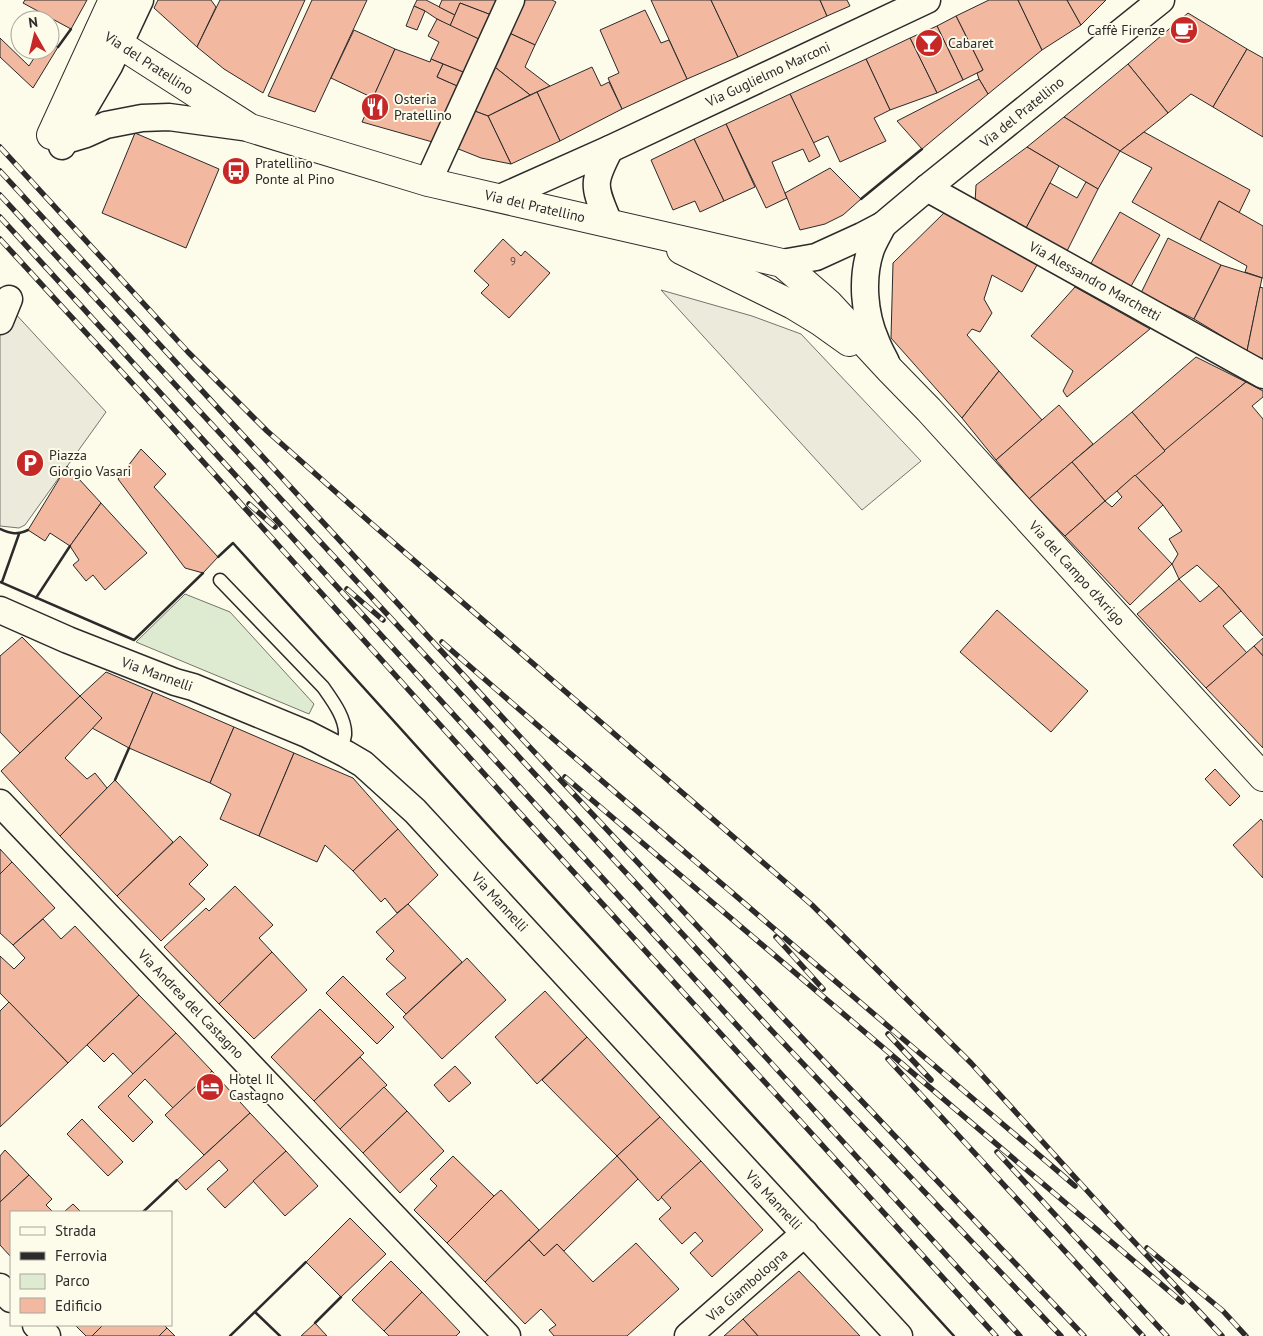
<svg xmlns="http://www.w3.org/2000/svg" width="1263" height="1336" font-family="'PT Sans',sans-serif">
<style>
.green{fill:#deebd1;stroke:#74746e}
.parking{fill:#eceadb;stroke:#74746e}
.building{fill:#f2b8a0;stroke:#2b2b2b}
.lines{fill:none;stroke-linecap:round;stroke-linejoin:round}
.lane-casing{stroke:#2b2b2b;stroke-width:15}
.street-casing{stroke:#2b2b2b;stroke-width:29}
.secondary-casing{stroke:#2b2b2b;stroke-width:30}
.lane{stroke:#fdfbea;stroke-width:12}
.street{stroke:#fdfbea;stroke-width:26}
.secondary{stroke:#fdfbea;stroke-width:28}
.rail-casing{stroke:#2b2b2b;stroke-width:5.5}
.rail{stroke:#fdfbea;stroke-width:4;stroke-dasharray:11;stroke-linecap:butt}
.wall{stroke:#2b2b2b;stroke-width:2.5}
.labels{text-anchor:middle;stroke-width:4;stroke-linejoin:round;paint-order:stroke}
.number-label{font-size:11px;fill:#5d4e48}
.poi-label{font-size:14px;fill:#2b2b2b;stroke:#fdfbea;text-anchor:start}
.street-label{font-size:14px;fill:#2b2b2b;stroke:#fdfbea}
</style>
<rect width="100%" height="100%" fill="#fdfbea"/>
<path class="green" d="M185,594L230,612L314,704L309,714L136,642Z"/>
<g class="parking">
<path d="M661,290L752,316L801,334L921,461L862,510Z"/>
<path d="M0,297L106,412L25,525L19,528L0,526Z"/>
</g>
<g class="building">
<path d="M25,0H87L71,29L23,3Z"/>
<path d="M158,0H211L216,7L197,47L154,8Z"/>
<path d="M220,0H305L263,93L224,69L197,47Z"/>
<path d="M312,0H367L315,112L268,96Z"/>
<path d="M417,0H426L455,15L450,26L437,19L425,11L414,6Z"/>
<path d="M442,0H502L494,16L460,3L455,15L439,7Z"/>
<path d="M519,0H552L556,2L535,45L505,31Z"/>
<path d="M651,0H711L738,57L687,79Z"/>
<path d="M711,0H820L827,16L738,57Z"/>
<path d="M820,0H847L850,6L827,16Z"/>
<path d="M989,0H1018L1042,50L988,94L979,79L977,73L983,70L956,16Z"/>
<path d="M1018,0H1067L1081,25L1042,50Z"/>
<path d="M1067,0H1106L1081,25Z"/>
<path d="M460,3L494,16L483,41L450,26Z"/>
<path d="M414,6L425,11L417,30L406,26Z"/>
<path d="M645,10L661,43L669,40L687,79L622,109L608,78L619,73L600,30Z"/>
<path d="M1188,13L1247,49L1213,107L1191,94L1168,113L1128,64Z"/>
<path d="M956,16L983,70L963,80L937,26Z"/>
<path d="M437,19L483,41L468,74L431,59L439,42L428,36Z"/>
<path d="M937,26L963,80L937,93L910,38Z"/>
<path d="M354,30L395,49L373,98L331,78Z"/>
<path d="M505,31L535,45L525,67L550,86L530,95L491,64Z"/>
<path d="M0,38L29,66L39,50H50V42L58,47L33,88L0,57Z"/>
<path d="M910,38L937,93L890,110L866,59Z"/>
<path d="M395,49L430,62L431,59L443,64L437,77L462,88L436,143L362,122Z"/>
<path d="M1247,49L1263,58V137L1213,107Z"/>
<path d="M866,59L890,110L874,118L886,141L840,162L828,136L813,143L790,94Z"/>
<path d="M443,64L468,74L462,88L437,77Z"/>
<path d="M491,64L530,95L488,116L472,110Z"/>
<path d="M1128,64L1168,113L1120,151L1064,117Z"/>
<path d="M592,67L601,86L609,82L622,109L560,141L537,92Z"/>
<path d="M979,79L988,94L922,149L897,121Z"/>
<path d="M537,92L560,141L511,164L488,116Z"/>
<path d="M790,94L820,156L809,162L803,149L772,162L787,198L766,208L726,124Z"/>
<path d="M472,110L488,116L511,164L481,158L456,148Z"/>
<path d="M1064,117L1120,151L1098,189L1027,147Z"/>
<path d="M726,124L755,187L724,201L694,139Z"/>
<path d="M1144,132L1250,190L1239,213L1219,201L1200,240L1132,202L1152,168L1120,151Z"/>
<path d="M135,133L219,169L186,248L102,213Z"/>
<path d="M694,139L724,201L700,212L695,201L673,210L651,160Z"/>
<path d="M1027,147L1059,166L1025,230L975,203L976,185Z"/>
<path d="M830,168L861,199L843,215L825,224L800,230L785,193Z"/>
<path d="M1086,182L1098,189L1066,253L1025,230L1050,183L1077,198Z"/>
<path d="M1219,201L1263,226V278L1245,272L1247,266L1200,240Z"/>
<path d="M945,212L1037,265L1022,292L992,275L984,299L992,313L980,332L972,329L967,335L999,371L962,418L891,338L893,263Z"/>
<path d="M1120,212L1160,235L1130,288L1090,265Z"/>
<path d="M1168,238L1221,265L1194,319L1141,293Z"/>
<path d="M503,239L521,256L525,251L550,273L509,318L481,293L489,285L474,271Z"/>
<path d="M1221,265L1262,278L1247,351L1194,319Z"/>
<path d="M1075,287L1150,329L1067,397L1063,391L1073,371L1031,336Z"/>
<path d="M1260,287L1263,288V359L1247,351Z"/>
<path d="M1196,357L1246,382L1165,451L1132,412Z"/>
<path d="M999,371L1042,420L996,460L962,418Z"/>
<path d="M1246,382L1263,391V397L1252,406L1263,419V636L1219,586L1197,565L1179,579L1172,564L1178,554L1169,539L1182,531L1163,505L1135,475Z"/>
<path d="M1059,405L1093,444L1029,499L996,460Z"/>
<path d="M1132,412L1165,451L1105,501L1072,462Z"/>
<path d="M141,449L166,474L154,487L218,557L203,573L185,568L118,479Z"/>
<path d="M1072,462L1105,501L1065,536L1029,499Z"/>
<path d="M67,466L101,503L70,546L50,533L45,541L28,530Z"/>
<path d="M1135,475L1163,505L1138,528L1172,564L1130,605L1065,536L1105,501L1112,507L1122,497L1117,491Z"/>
<path d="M101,503L147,553L105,590L93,575L86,581L73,565L79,560L70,546Z"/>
<path d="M1179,579L1200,602L1219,586L1241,611L1223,626L1247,653L1206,688L1137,614Z"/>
<path d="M997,610L1088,691L1051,732L960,652Z"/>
<path d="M22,637L80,696L20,753L0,732V656Z"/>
<path d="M1263,638V656L1254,646Z"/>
<path d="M1254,646L1263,656V748L1206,688Z"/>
<path d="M106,672L153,692L129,748L92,728L102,718L80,696Z"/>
<path d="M153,692L234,727L210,783L129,748Z"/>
<path d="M80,696L102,718L65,758L87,779L95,773L107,788L60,836L1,771Z"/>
<path d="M234,727L294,753L259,836L220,819L231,794L210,783Z"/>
<path d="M294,753L353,778L398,829L353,871L325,845L317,862L259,836Z"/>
<path d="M1215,769L1240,796L1230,806L1205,779Z"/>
<path d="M115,780L173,842L117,896L60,836Z"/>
<path d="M1261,819L1263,822V878L1233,845Z"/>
<path d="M398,829L438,875L408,904L397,913L385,898L381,902L353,871Z"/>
<path d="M180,836L208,865L189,884L205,899L161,941L117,896Z"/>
<path d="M0,849L12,862L0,874Z"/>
<path d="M12,862L55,908L13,945L0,933V874Z"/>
<path d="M235,886L273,925L259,938L272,952L219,1004L164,947L206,908L209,911Z"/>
<path d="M408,904L462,962L406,1014L386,994L406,978L386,959L394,951L376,932Z"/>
<path d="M43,919L61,939L75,926L139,995L68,1063L0,993V956L14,969L25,958L13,945Z"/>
<path d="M272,952L307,990L254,1039L219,1004Z"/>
<path d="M467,958L506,1000L442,1059L403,1017Z"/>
<path d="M343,976L394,1027L377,1044L326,993Z"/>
<path d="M545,991L587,1037L537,1084L495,1037Z"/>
<path d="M139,995L176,1033L133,1074L113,1053L104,1062L87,1045Z"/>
<path d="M9,1002L68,1063L0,1127V1011Z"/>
<path d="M320,1009L364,1053L314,1101L271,1057Z"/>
<path d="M176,1033L212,1071L173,1108L145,1079L128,1096L153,1122L133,1142L98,1107Z"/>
<path d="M587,1037L660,1117L617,1156L542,1080Z"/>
<path d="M360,1057L387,1085L340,1129L314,1101Z"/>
<path d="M455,1066L471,1083L449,1102L434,1085Z"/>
<path d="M212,1071L250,1113L204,1155L165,1115Z"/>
<path d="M384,1087L407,1111L363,1153L340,1129Z"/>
<path d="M407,1111L444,1151L400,1193L363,1153Z"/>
<path d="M250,1113L286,1151L225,1208L207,1189L228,1170L219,1160L186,1190L177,1180Z"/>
<path d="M660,1117L701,1161L658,1201L617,1156Z"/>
<path d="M82,1119L123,1162L108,1176L67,1134Z"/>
<path d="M5,1150L29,1175L0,1202V1156Z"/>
<path d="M286,1151L318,1186L285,1216L253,1181Z"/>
<path d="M453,1156L494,1196L447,1243L414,1210L437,1186L430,1179Z"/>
<path d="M617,1156L638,1179L564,1251L557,1244L544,1256L529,1240Z"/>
<path d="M701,1161L763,1230L712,1277L690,1253L703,1241L695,1232L682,1244L659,1219L671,1208L661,1197Z"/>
<path d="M29,1175L52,1199L46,1205L53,1212H11V1257L0,1245V1202Z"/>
<path d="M501,1190L539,1230L485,1282L447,1243L494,1196Z"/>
<path d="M73,1204L81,1212H64Z"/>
<path d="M350,1218L386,1254L341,1297L306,1262Z"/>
<path d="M529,1240L544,1256L557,1244L593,1282L636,1243L679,1289L627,1336H554L549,1330L556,1325L541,1309L525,1324L485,1282Z"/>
<path d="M391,1261L422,1292L384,1331L352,1300Z"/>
<path d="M799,1271L860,1336H758L743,1319Z"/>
<path d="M422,1292L460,1332L456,1336H389L384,1331Z"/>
<path d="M743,1319L758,1336H724Z"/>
<path d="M315,1323L327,1336H301Z"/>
<path d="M75,1325H103L92,1336H86Z"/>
<path d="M103,1325H164L167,1328L159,1336H92Z"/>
<path d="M167,1328L175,1336H159Z"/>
</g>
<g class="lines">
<defs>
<path id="lane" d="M220,580L323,687C332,700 346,718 345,735C344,740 342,746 341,751"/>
<g id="street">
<path d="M66,140L86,134L106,125L142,118L169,117L250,128"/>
<path d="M62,146L109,66L140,0"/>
<path d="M428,182L511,0"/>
<path d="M927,188L1263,375"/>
<path d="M500,198L610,149L927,0"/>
<path d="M609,223C594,186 591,185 610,149"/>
<path d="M883,225C879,233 874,241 871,249C861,278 864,314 876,341C879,349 883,356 886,362"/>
<path d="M782,263L816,257L862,236L883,225L927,188L1161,0"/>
<path d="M0,321L9,299"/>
<path d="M0,610L68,640L175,682L193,687L307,734L346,754L363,764L415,811L899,1336"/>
<path d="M0,803L507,1336"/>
<path d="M0,1287L11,1299"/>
<path d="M36,1325L47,1336"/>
<path d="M688,1336L805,1233"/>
</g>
<g id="secondary">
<path d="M99,31L250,128L428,182L782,263L828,303L890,370L929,410L1263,777"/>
<path d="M51,135L113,0"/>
<path d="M681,250L793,305L821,322L849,342"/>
</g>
</defs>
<use href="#lane" class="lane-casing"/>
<use href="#street" class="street-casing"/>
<use href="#secondary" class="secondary-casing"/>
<use href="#lane" class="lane"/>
<use href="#street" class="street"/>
<use href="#secondary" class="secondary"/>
<defs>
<g id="rail">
<path d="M0,147L188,352L267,431L372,524L812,905L971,1063L1111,1217L1222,1336"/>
<path d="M0,171L525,742L786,1021L1084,1336"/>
<path d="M0,195L773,1032L1061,1336"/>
<path d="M0,217L1020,1336"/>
<path d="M0,239L143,395L487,777L996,1336"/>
<path d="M249,504L275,527"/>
<path d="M347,589L383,620"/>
<path d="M442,642C651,825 864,1005 1075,1186"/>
<path d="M565,777L1182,1302"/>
<path d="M776,937L823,989"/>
<path d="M888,1034L931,1080"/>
<path d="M888,1059L1143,1336"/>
<path d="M997,1152L1167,1336"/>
<path d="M1147,1248L1223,1311L1246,1336"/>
</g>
</defs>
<use href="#rail" class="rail-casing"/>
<use href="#rail" class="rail"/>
<g class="wall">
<path d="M58,47L71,29"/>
<path d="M861,199L922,149"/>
<path d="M0,529C11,534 17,535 28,530"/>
<path d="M218,557L233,543L503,842L954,1336"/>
<path d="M0,582L134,640L203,573"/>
<path d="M2,582L19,534"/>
<path d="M36,598L70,546"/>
<path d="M115,780L129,748"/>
<path d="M143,1212L177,1180"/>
<path d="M255,1312L280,1336"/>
<path d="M315,1323L341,1297"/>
<path d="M230,1336L306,1262"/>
</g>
</g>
<defs>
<symbol id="cafe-disc" viewBox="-11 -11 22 22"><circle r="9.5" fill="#c62828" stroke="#fdfbea"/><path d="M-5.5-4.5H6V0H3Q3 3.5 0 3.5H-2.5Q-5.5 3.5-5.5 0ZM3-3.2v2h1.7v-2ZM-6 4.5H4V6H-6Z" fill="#fff"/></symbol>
<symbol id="bar-disc" viewBox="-11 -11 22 22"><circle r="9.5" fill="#c62828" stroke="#fdfbea"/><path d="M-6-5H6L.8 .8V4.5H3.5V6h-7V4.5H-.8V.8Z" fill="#fff"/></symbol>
<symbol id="restaurant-disc" viewBox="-11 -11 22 22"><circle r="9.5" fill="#c62828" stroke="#fdfbea"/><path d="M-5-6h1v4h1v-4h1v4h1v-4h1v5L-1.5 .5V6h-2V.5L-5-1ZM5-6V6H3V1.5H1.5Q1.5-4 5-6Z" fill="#fff"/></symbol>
<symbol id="bus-disc" viewBox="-11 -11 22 22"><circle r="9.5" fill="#c62828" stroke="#fdfbea"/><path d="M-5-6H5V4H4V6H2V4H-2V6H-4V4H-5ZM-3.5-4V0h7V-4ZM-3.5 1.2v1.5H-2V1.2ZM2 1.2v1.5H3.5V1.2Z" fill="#fff"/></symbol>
<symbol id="parking-disc" viewBox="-11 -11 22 22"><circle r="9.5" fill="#c62828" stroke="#fdfbea"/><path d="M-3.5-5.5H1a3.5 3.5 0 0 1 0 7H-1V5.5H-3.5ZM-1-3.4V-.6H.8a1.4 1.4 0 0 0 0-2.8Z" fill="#fff"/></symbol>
<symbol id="hotel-disc" viewBox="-11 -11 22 22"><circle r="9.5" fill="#c62828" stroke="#fdfbea"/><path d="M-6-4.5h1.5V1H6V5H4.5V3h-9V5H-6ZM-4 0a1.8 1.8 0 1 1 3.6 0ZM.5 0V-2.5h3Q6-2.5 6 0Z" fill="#fff"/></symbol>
</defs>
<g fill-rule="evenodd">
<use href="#cafe-disc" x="1168" y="14" width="32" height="32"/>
<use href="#bar-disc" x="913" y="27" width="32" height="32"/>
<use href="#restaurant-disc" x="359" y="91" width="32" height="32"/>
<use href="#bus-disc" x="220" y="155" width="32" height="32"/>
<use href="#parking-disc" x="14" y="447" width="32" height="32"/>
<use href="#hotel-disc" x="194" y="1071" width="32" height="32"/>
</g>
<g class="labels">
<g class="number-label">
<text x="513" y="265">9</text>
</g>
<g class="poi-label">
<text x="1165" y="35" text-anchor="end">Caffè Firenze</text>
<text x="948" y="48">Cabaret</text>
<text x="394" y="104">Osteria<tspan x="394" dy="16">Pratellino</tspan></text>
<text x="255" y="168">Pratellino<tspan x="255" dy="16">Ponte al Pino</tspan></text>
<text x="49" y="460">Piazza<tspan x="49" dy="16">Giorgio Vasari</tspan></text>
<text x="229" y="1084">Hotel Il<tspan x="229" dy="16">Castagno</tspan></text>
</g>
<g class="street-label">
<text transform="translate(149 63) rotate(33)" y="5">Via del Pratellino</text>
<text transform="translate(768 74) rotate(-25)" y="5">Via Guglielmo Marconi</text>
<text transform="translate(1022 112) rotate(-39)" y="5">Via del Pratellino</text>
<text transform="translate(535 206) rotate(13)" y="5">Via del Pratellino</text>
<text transform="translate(1095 281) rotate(29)" y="5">Via Alessandro Marchetti</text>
<text transform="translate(1077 573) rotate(48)" y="5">Via del Campo d'Arrigo</text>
<text transform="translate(157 674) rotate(20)" y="5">Via Mannelli</text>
<text transform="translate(500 902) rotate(47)" y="5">Via Mannelli</text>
<text transform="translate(191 1004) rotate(46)" y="5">Via Andrea del Castagno</text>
<text transform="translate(774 1200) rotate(47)" y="5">Via Mannelli</text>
<text transform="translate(747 1285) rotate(-41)" y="5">Via Giambologna</text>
</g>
</g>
<rect x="10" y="1211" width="162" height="115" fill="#fdfbea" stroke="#a9a89e"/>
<rect x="20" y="1227" width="25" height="8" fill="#fdfbea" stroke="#a9a89e"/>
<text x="55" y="1236" font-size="15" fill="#2b2b2b">Strada</text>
<rect x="20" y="1252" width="25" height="8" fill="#2b2b2b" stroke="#a9a89e"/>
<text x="55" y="1261" font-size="15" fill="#2b2b2b">Ferrovia</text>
<rect x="20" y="1274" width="25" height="15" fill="#deebd1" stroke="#a9a89e"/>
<text x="55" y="1286" font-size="15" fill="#2b2b2b">Parco</text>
<rect x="20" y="1298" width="25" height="15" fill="#f2b8a0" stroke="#a9a89e"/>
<text x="55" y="1311" font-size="15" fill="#2b2b2b">Edificio</text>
<g transform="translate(35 35) rotate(352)"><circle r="24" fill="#fdfbea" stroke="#a9a89e"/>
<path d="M0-4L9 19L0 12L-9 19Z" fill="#c62828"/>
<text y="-8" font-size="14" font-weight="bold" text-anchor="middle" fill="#2b2b2b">N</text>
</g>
</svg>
